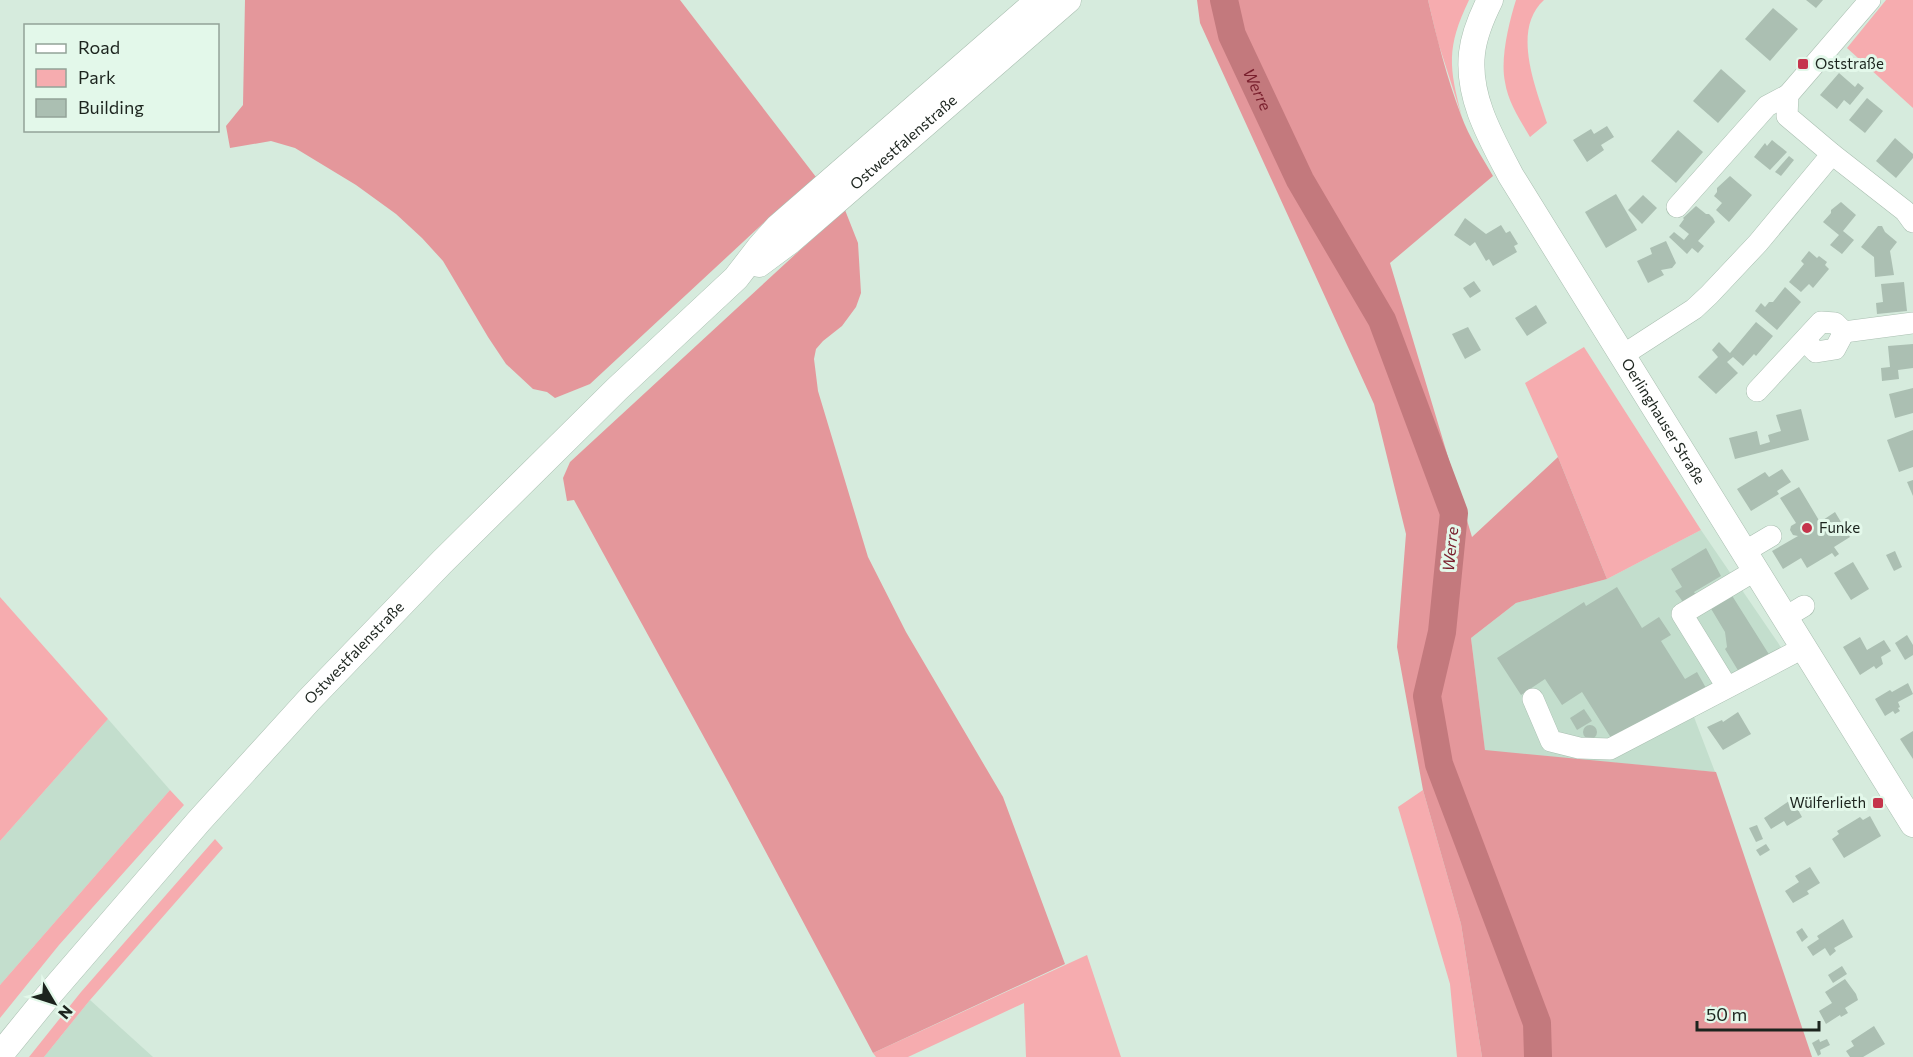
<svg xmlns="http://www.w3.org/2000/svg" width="1913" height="1057" font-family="Commissioner,sans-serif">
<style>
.built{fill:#c3decd}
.green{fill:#f6acaf}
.forest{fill:#e4979b}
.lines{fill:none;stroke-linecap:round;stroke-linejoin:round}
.river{stroke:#c3797d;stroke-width:28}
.building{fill:#abbfb2}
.minor-casing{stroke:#aabfb1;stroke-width:22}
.major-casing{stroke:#aabfb1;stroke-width:27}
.minor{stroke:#fff;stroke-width:21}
.major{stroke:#fff;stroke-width:26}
.poi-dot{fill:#c5354c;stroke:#e3f8ea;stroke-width:2}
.labels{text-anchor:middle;stroke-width:6;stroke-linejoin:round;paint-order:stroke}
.poi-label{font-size:15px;fill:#1c241e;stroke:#e3f8ea;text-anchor:start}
.street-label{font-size:15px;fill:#1c241e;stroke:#e3f8ea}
.water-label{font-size:16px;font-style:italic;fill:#791f2d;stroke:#e3f8ea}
</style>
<rect width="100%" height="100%" fill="#d6ebdd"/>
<g class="built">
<path d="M1701,530L1791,662L1694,717L1715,772L1485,751L1471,638L1516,603L1607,579Z"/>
<path d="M108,719L170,790L0,985V841Z"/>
<path d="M90,1000L153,1057H44Z"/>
</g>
<g class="green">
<path d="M1428,0H1469C1446,48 1449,67 1462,117L1438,42Z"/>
<path d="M1516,0H1544C1511,30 1536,88 1547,123L1530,137C1520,120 1508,102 1505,82C1500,59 1509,22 1516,0Z"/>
<path d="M1886,0H1913V108L1847,48Z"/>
<path d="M1584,347L1701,530L1607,579L1558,457L1525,383Z"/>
<path d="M0,597L108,719L0,841Z"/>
<path d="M170,790L184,805L59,945L0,1018V985Z"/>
<path d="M1423,790L1461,924L1482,1057H1457L1450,984L1398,807Z"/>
<path d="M215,839L223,848L90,1000L44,1057H29L81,992Z"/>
<path d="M1087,955L1121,1057H1026L1024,1003L908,1057H876L873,1053Z"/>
</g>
<g class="forest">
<path d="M245,0H680L816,177L770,217L590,384L555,398L547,392L533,389L506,364L488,337L443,261L422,238L396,214L356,185L295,148L271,141L230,148L226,126L243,105Z"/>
<path d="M1197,0H1428C1437,39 1447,78 1461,115C1469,137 1482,157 1493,176L1390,263L1472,537L1558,457L1607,579L1516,603L1471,638L1485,750L1716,772L1812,1057H1482L1461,924L1423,790L1397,647L1406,534L1374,404L1200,23Z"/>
<path d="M845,210L858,243L861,293L856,307L842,326L823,341L816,349L814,359L818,391L868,557L906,632L1003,797L1065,964L873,1053L728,781L574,500L567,501L563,478L570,462L799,251Z"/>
</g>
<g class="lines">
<path class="river" id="s1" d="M1224,0L1232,35L1300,180L1382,320L1454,513L1442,632L1427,696L1439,764L1537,1023L1538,1057"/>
</g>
<g class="building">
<path d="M1806,0H1823L1816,8Z"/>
<path d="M1773,8L1798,29L1770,61L1745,39Z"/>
<path d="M1721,69L1746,91L1718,123L1693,101Z"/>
<path d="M1839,73L1855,87L1858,83L1864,88L1850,105L1844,100L1837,109L1820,95Z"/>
<path d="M1867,98L1883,111L1865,133L1849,120Z"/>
<path d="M1607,126L1614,137L1601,145L1604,150L1587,162L1573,140L1591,129L1594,134Z"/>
<path d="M1678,130L1703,152L1676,183L1651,161Z"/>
<path d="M1895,138L1913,154V158L1896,178L1876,161Z"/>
<path d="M1772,140L1787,152L1770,170L1754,157L1765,143L1767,146Z"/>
<path d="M1789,156L1794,160L1781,176L1775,172Z"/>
<path d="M1730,176L1752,195L1729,222L1716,210L1722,203L1714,196L1717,192V188Z"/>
<path d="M1616,194L1637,230L1606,248L1585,212Z"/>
<path d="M1643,195L1657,208L1642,224L1628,210Z"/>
<path d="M1841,202L1856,215L1843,231L1854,240L1842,254L1830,245L1839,235L1823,222L1831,213V210Z"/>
<path d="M1696,206L1706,214H1709L1713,218L1715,222L1698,241L1704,246L1698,253L1692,248L1687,254L1669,237L1674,232L1684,240L1689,234L1679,226L1684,219L1683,218Z"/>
<path d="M1465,218L1486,234L1501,225L1506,233L1510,231L1518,244L1514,246L1517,252L1493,266L1489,259L1486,261L1475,242L1470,246L1454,235Z"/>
<path d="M1878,226H1882L1885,232L1897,242L1890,251L1894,275L1875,277L1874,257L1861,247Z"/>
<path d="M1666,241L1676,263L1672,268L1661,270L1664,275L1648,283L1637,261L1652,254L1650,248Z"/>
<path d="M1809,251L1817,258L1819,256L1827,262L1825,265L1829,269L1813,288L1809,284L1801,292L1789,282L1804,264L1801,261Z"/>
<path d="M1474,281L1481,291L1470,298L1463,288Z"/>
<path d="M1904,282L1907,311L1877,314L1876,303L1883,302L1881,284Z"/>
<path d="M1785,287L1801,302L1777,330L1755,311L1761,303L1765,307L1769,302H1773Z"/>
<path d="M1536,305L1547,323L1527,336L1515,318Z"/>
<path d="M1756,322L1773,336L1756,356L1754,354L1743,366L1733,357L1727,362L1738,373L1716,394L1698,377L1718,357L1712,350L1719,342L1730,353Z"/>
<path d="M1468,327L1481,350L1465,359L1452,334Z"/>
<path d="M1913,344V368L1898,370L1899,379L1882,381L1881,368L1890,367L1888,346Z"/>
<path d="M1913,388V413L1895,418L1889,394Z"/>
<path d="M1801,409L1809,440L1735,459L1729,438L1757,431L1760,445L1770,442L1768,435L1781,431L1776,415Z"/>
<path d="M1913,430V467L1899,472L1887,440Z"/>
<path d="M1782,469L1791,482L1777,491L1779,494L1751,511L1737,489L1765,472L1769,477Z"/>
<path d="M1913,480V496L1907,482Z"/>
<path d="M1799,487L1820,522L1835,512L1850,537L1834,547L1839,554L1835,557L1832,553L1807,568L1801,558L1783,569L1772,551L1798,536L1793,535L1790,530L1791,526L1796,523L1780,498Z"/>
<path d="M1706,548L1721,576L1694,592L1696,595L1683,602L1675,591L1682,587L1671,569Z"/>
<path d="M1895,551L1902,567L1894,571L1886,555Z"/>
<path d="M1853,562L1869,589L1851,600L1834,573Z"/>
<path d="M1617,587L1642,628L1659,617L1671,635L1661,641L1685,679L1697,672L1706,688L1672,704L1613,741L1582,692L1562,705L1545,679L1521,695L1497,658L1584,602L1586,606Z"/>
<path d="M1731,594L1770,656L1739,672L1725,649L1727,647L1725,632L1710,607Z"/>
<path d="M1907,635L1913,645V655L1905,660L1895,643Z"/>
<path d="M1860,637L1867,650L1884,640L1891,651L1881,657L1883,664L1876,669L1874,666L1860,675L1843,647Z"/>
<path d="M1908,683L1913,694L1898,702L1900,707L1898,708L1900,711L1895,714L1893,711L1885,716L1875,699L1890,690L1892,692Z"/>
<path d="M1584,709L1592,721L1577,730L1570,718Z"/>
<path d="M1738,712L1751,734L1723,750L1707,727L1722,720L1723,722Z"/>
<circle cx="1590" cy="732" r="7"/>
<path d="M1913,731V759L1900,739Z"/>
<path d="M1792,799L1802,817L1787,826L1784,821L1771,829L1764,818Z"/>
<path d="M1870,816L1881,836L1844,858L1832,839L1839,834L1837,831L1860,817L1863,820Z"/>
<path d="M1757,825L1763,839L1756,842L1749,828Z"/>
<path d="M1766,844L1770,850L1760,856L1756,850Z"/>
<path d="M1810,867L1820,883L1807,891L1809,894L1793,903L1785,891L1799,882L1795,876Z"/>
<path d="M1843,919L1853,937L1834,948L1836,951L1830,956L1825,948L1813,956L1807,947L1819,939L1817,936Z"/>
<path d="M1802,928L1808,937L1802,942L1796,932Z"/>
<path d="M1842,966L1847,974L1833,983L1828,975Z"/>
<path d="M1845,979L1856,994L1858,1000L1845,1008L1848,1013L1841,1017L1840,1015L1826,1024L1819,1011L1832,1003L1825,992Z"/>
<path d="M1874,1026L1885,1044L1863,1057H1850L1846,1051L1854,1046L1851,1041Z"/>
<path d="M1819,1039L1820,1042L1827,1039L1830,1045L1820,1050L1821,1054L1818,1056L1812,1043Z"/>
</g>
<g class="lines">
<defs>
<g id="minor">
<path d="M1870,0L1788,95L1787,116L1832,154L1905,211L1913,222"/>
<path d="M1677,207L1767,106L1788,95"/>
<path d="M1805,341L1816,352L1835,349L1844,332"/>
<path d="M1623,355L1694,309L1709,295L1758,243L1832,154"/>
<path d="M1757,391L1821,322L1835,323L1844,332L1913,323"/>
<path d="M1744,552L1771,536"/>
<path d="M1784,618L1804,606"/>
<path d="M1727,687L1682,614L1756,570"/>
<path d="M1533,699L1551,741L1579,748L1610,749L1803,648"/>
</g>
<g id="major">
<path id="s2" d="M1490,0C1482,16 1474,35 1472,53C1467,97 1491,138 1511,176L1913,824"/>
<path id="s3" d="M759,264L790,241L1068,0"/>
<path id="s4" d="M0,1055L48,996L199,821L309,700L442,562L617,389L736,278L760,247L778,227L1039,0"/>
</g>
</defs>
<use href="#minor" class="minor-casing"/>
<use href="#major" class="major-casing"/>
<use href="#minor" class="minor"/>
<use href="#major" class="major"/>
</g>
<g class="poi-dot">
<rect x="1797" y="58" width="12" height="12" rx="3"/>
<circle cx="1807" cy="528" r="6"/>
<rect x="1872" y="797" width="12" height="12" rx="3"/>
</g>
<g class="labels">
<g class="poi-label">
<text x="1815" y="69">Oststraße</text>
<text x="1819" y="533">Funke</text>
<text x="1866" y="808" text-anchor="end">Wülferlieth</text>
</g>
<g class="street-label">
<text dy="5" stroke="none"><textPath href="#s3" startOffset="189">Ostwestfalenstraße</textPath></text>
<text dy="5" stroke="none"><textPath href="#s2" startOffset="476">Oerlinghauser Straße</textPath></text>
<text dy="5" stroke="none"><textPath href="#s4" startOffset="536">Ostwestfalenstraße</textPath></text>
</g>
<g class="water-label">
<text dy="6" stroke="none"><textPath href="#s1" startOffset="96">Werre</textPath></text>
<text transform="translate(1450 549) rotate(-84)" y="6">Werre</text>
</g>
</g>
<rect x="24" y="24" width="195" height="108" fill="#e3f8ea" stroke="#93a398" stroke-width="1.5"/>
<rect x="36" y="44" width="30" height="9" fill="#ffffff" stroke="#93a398" stroke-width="1.5"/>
<text x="78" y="54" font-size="18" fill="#1c241e">Road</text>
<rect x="36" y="69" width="30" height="18" fill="#f6acaf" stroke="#93a398" stroke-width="1.5"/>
<text x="78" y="84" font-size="18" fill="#1c241e">Park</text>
<rect x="36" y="99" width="30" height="18" fill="#abbfb2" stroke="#93a398" stroke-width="1.5"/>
<text x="78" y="114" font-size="18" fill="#1c241e">Building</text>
<g transform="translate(54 1003) rotate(129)" stroke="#e3f8ea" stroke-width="4.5" paint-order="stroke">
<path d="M0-4.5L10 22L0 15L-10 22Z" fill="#1c241e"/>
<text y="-9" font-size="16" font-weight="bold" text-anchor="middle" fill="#1c241e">N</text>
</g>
<path d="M1697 1021v9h122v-9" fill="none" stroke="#1c241e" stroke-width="3"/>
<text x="1706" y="1021" font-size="18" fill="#1c241e" stroke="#e3f8ea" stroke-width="4.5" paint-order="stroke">50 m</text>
</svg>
